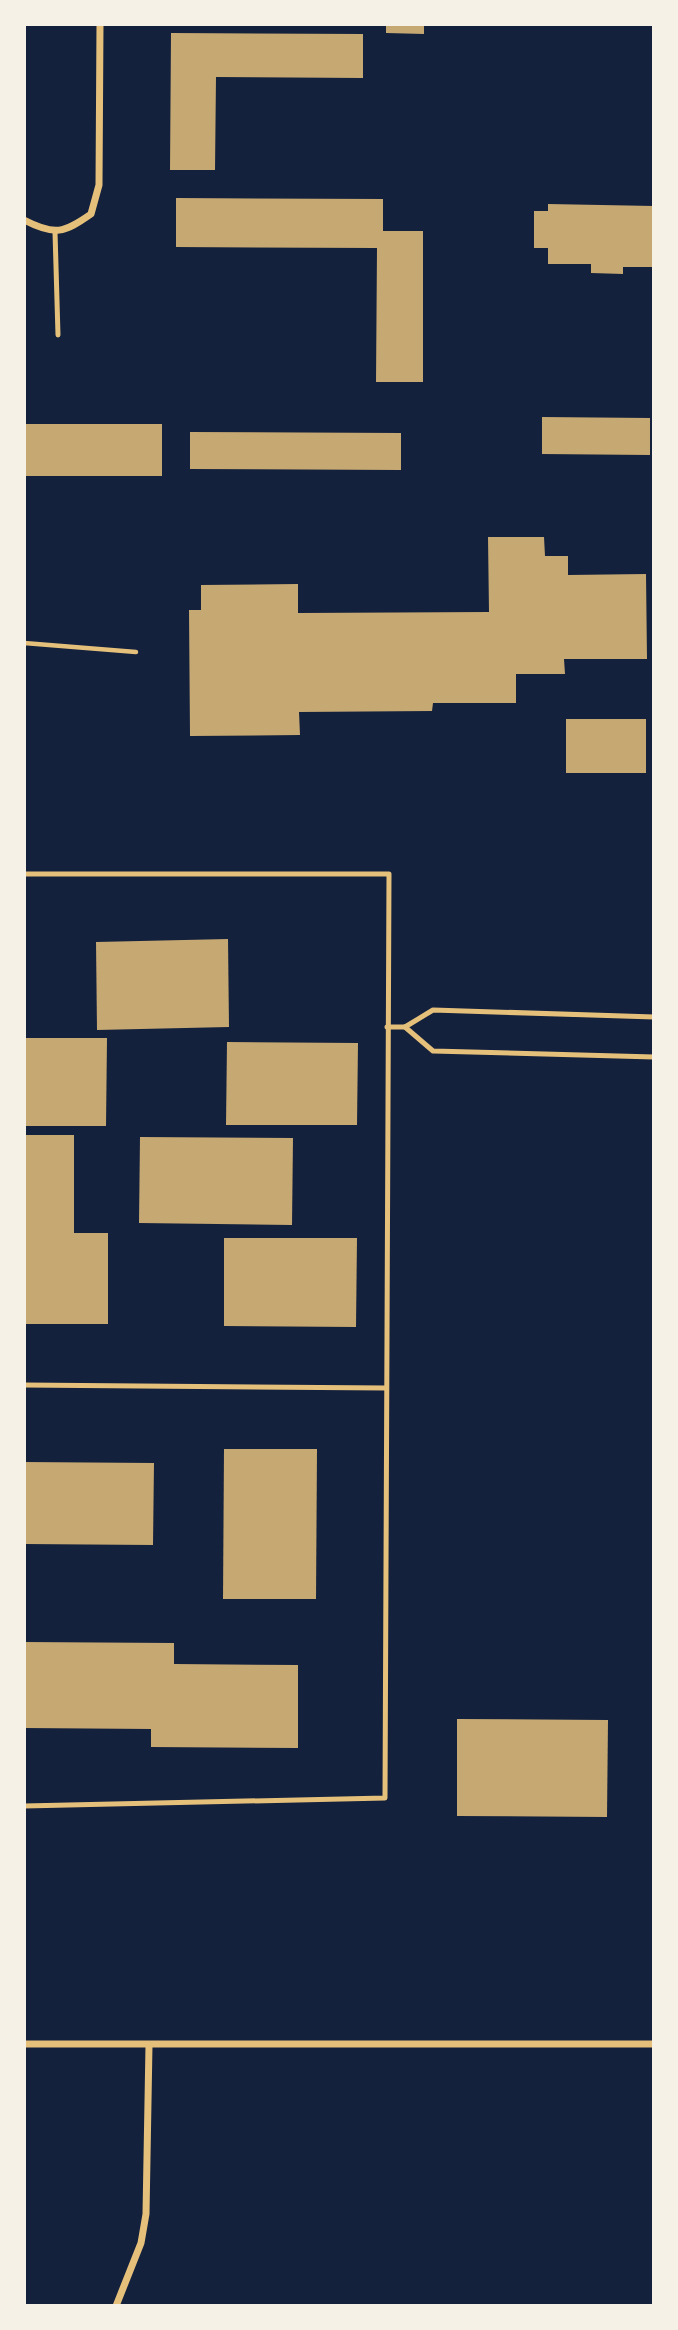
<svg xmlns="http://www.w3.org/2000/svg" width="678" height="2330" font-family="'Roboto Condensed',sans-serif">
<style>
.building{fill:#c6a872}
.lines{fill:none;stroke-linecap:round;stroke-linejoin:round}
.path{stroke:#e5c07b;stroke-width:4.5}
.service{stroke:#e5c07b;stroke-width:5}
.minor{stroke:#e5c07b;stroke-width:7}
</style>
<rect width="100%" height="100%" fill="#14213d"/>
<g class="building">
<path d="M386,24H424V34L386,33Z"/>
<path d="M171,33L363,34V78L216,77L215,170H170Z"/>
<path d="M176,198L383,199V231H423V382H376L377,248L176,247Z"/>
<path d="M548,204L654,206V267H623V274L591,273V264H548V248H534V211H548Z"/>
<path d="M542,417L650,418V455L542,454Z"/>
<rect x="24" y="424" width="138" height="52"/>
<path d="M190,432L401,433V470L190,469Z"/>
<path d="M488,537H544L545,556H568V575L646,574L647,659H564L565,674H516V703H433L432,711L299,712L300,735L190,736L189,610H201V585L298,584V613L489,612Z"/>
<rect x="566" y="719" width="80" height="54"/>
<path d="M228,939L229,1027L97,1030L96,942Z"/>
<path d="M24,1038H107L106,1126H24Z"/>
<path d="M227,1042L358,1043L357,1125H226Z"/>
<path d="M24,1135H74V1233H108V1324H24Z"/>
<path d="M140,1137L293,1138L292,1225L139,1223Z"/>
<path d="M224,1238H357L356,1327L224,1326Z"/>
<path d="M224,1449H317L316,1599H223Z"/>
<path d="M24,1462L154,1463L153,1545L24,1544Z"/>
<path d="M24,1642L174,1643V1664L298,1665V1748L151,1747V1729L24,1728Z"/>
<path d="M457,1719L608,1720L607,1817L457,1816Z"/>
</g>
<g class="lines">
<path class="path" d="M24,643L136,652"/>
<g class="service">
<path d="M55,232L58,335"/>
<path d="M24,874H389L385,1798L24,1806"/>
<path d="M387,1027H405L433,1010L654,1017"/>
<path d="M405,1027L433,1051L654,1057"/>
<path d="M24,1385L386,1388"/>
</g>
<g class="minor">
<path d="M24,220C55,236 64,233 91,214L99,185L100,24"/>
<path d="M24,2044H654"/>
<path d="M116,2306L141,2243L146,2214L149,2045"/>
</g>
</g>
<rect width="678" height="2330" fill="none" stroke="#f6f1e7" stroke-width="52"/>
</svg>
